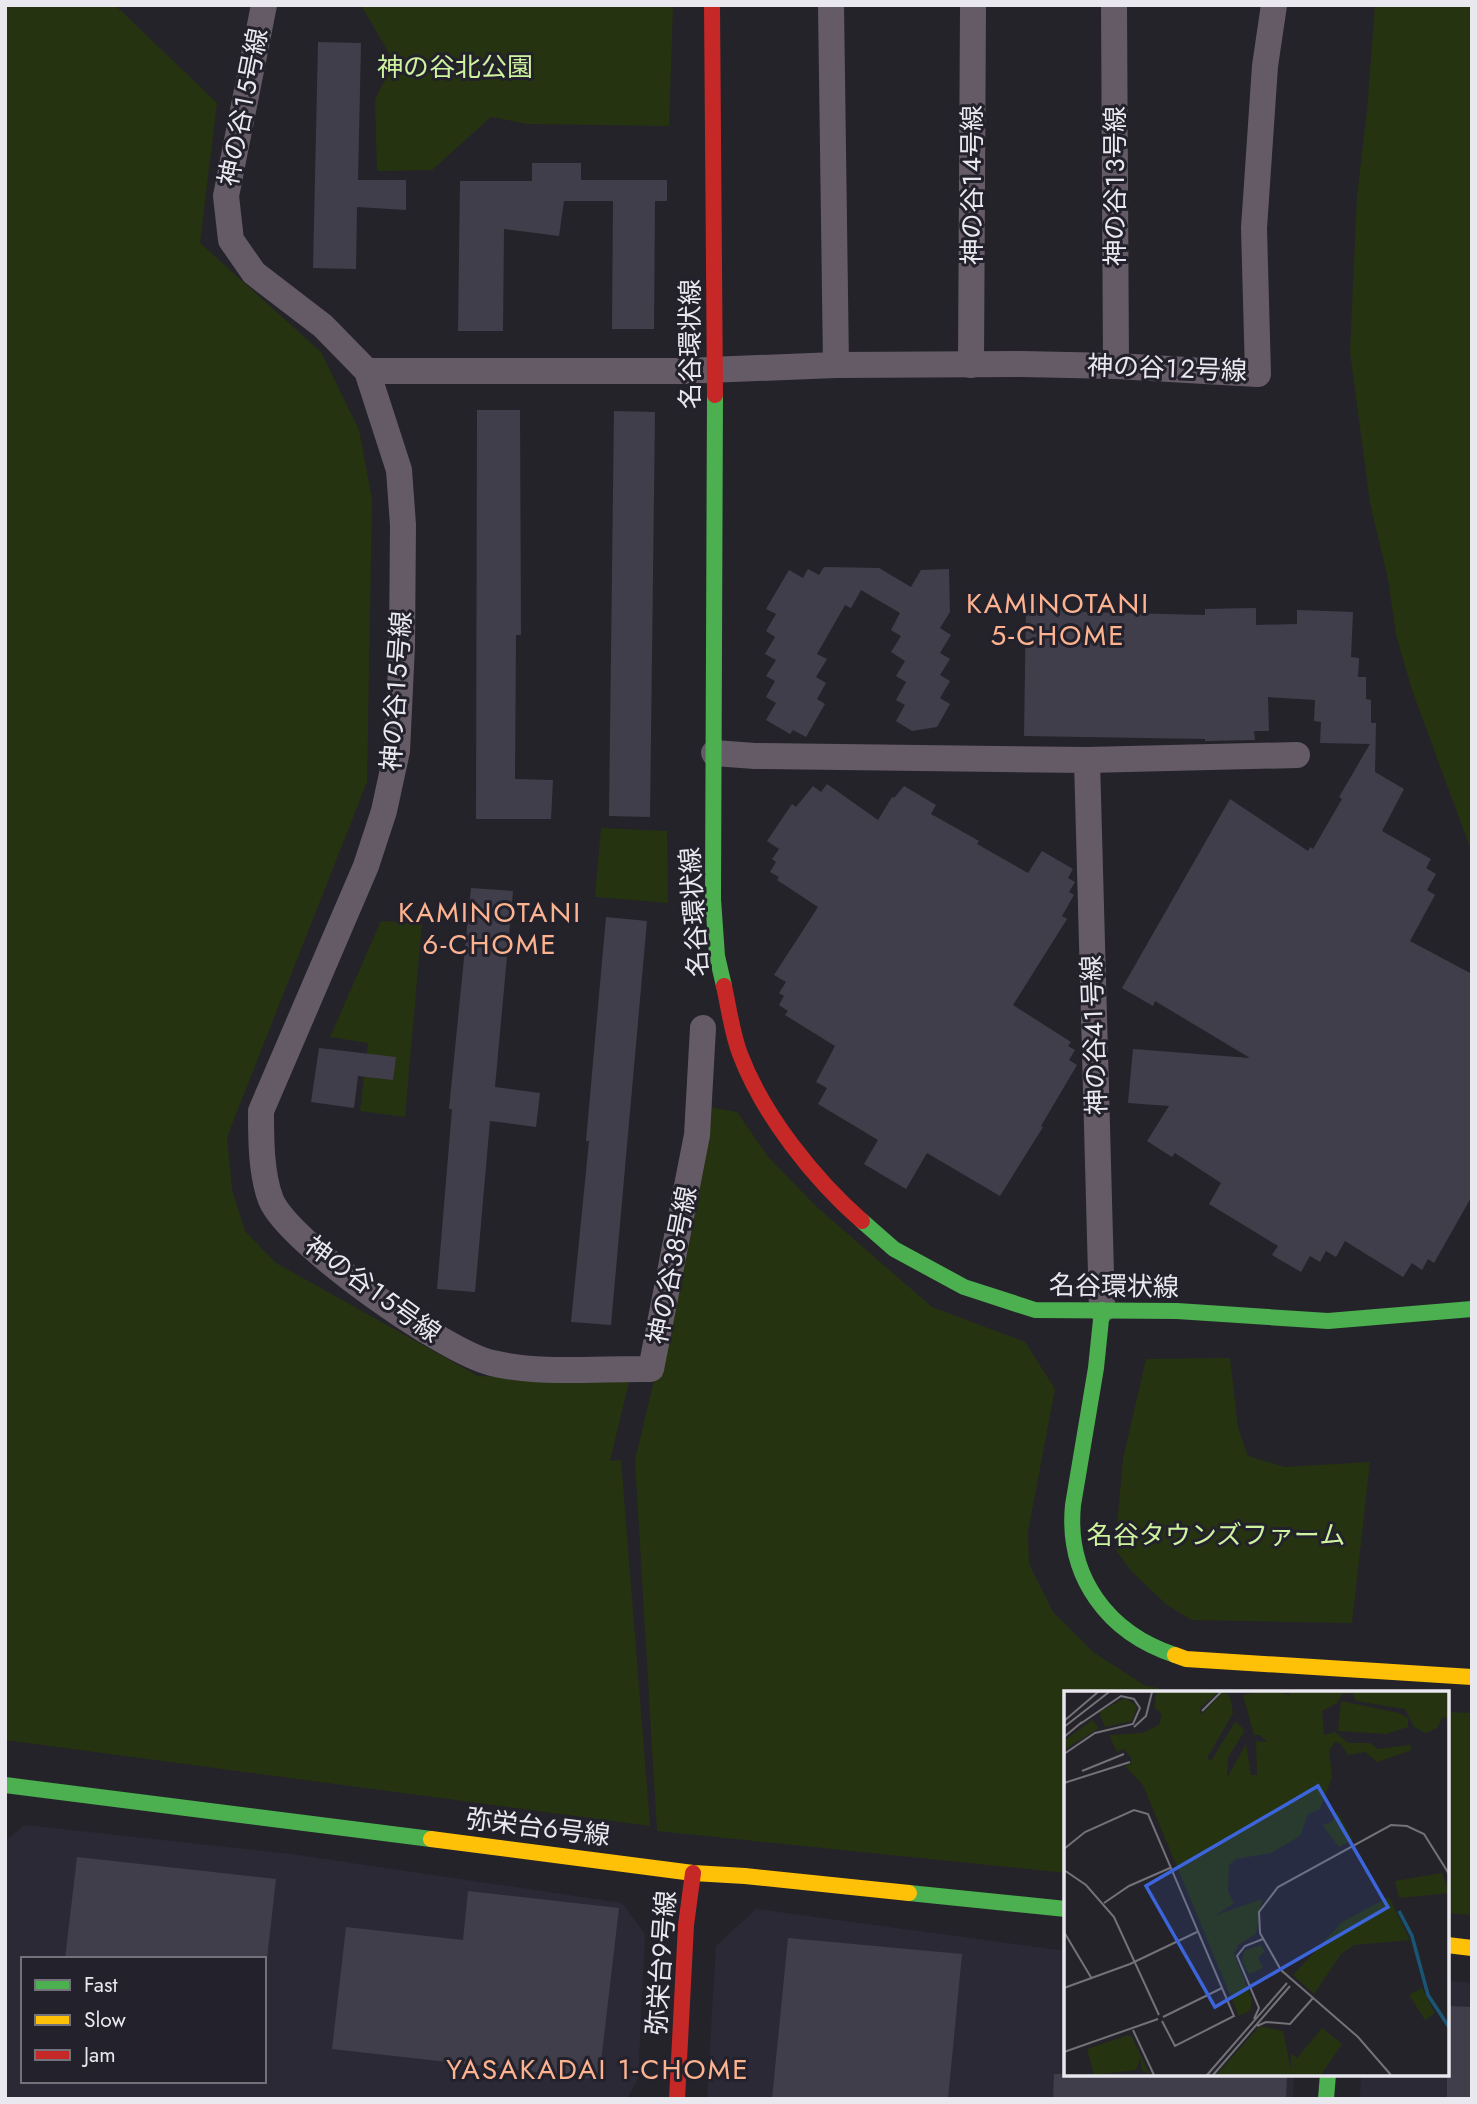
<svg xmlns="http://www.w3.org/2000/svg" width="1477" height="2104" font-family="Jost,'Noto Sans JP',sans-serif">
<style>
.built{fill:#2c2937;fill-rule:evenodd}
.green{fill:#263311}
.building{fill:#413e4b}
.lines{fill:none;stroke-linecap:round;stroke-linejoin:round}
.street{stroke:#655b66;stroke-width:26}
.fast{stroke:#4caf50;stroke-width:16}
.slow{stroke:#ffc107;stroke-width:16}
.jam{stroke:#c62828;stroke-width:16}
.labels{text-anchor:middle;stroke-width:6;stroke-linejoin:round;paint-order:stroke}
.park-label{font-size:26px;fill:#cef39e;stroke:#23212b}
.street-label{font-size:26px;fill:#eae8ef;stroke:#23212b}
.neighbourhood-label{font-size:28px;letter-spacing:2px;fill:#fdb38f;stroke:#23212b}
.inset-river{fill:none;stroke:#1a5576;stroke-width:3.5}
.inset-road{fill:none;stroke:#737278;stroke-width:2}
.view{fill:#3c65db;fill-opacity:0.15;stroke:#3c65db;stroke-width:3.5}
.inset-edge{fill:none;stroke:#eae8ef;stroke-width:3.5}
</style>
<rect width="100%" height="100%" fill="#242329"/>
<g class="built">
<path d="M25,1825L291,1854L622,1903L645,1934L638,2079L627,2099H5V1841ZM23,1959H264V2081H23Z"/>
<path d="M756,1909L1066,1951V2074H1294L1293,2099H707L716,1946Z"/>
<path d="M1447,1980L1472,1983V2099H1360L1361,2074H1447Z"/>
</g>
<g class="green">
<path d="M5,5H115L217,103L200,243L321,352L359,430L372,499L367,782L227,1137L232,1189L245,1231L276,1263L478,1376L629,1382L610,1461L621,1460L650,1826L5,1740Z"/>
<path d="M361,5H673L669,126L528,124L491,117L432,170L377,171L375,99L394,62Z"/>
<path d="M1375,5H1472V853L1412,690L1396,635L1388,579L1370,503L1350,352L1357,196L1367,110Z"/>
<path d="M601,828L667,831L668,903L595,897Z"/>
<path d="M381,921L422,923L405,1117L360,1111L368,1043L330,1037Z"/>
<path d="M708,1107L737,1112L769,1158L818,1208L932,1307L1025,1342L1055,1389L1028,1532L1029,1564L1053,1612L1093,1652L1144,1685L1179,1693H1066V1873L657,1831L635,1460L655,1376Z"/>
<path d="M1230,1358L1238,1428L1248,1456L1285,1467L1370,1462L1352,1623L1192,1620L1167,1605L1132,1572L1115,1549L1123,1459L1146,1359Z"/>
<path d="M1447,1712L1472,1713V1915L1447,1913Z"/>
</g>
<g class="building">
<path d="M318,42L361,43L358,180H406V210L357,207L356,269L313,268Z"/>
<path d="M532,163H581V180H667V201H655L654,329H612L613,201H564L559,236L504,229L503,331H458L460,181H532Z"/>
<path d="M477,410H520L521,635H516L515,779L553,780L551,819H476Z"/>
<path d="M614,411L655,412L650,817L609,816Z"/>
<path d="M824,567L879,568L911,587L921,570L949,569L950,612L940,628L951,635L940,653L950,659L940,675L950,681L940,698L950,704L937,727L912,731L896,721L905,705L896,700L906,682L896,676L905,661L891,652L901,636L891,630L900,613L861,590L851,608L845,605L817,654L827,659L816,677L826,683L817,699L825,704L806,737L793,730L790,734L766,720L776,703L766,697L775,681L766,676L776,660L765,654L775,637L766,631L776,614L766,609L789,570L803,578L808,569L819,575Z"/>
<path d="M1026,607L1083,608V612L1205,615V609L1256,608V625L1297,624V610L1353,612L1351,657L1359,658L1358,677H1366V699L1371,700V723H1376L1375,772L1404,789L1382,831L1431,859L1426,868L1436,874L1427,890L1435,895L1410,941L1472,974V1196L1434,1263L1428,1259L1422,1270L1412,1263L1403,1277L1345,1241L1336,1257L1326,1251L1320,1262L1310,1256L1301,1272L1272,1255L1278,1246L1209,1204L1221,1183L1175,1153L1172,1157L1147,1141L1169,1106L1128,1103L1133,1049L1250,1058L1155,1001L1153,1006L1122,988L1230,799L1308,851L1310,847L1313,849L1342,799L1339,797L1370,744L1320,743L1321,722L1314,721L1315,700L1268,697L1269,731H1254L1255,740L1205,741V739L1024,736Z"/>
<path d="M827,784L878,820L892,797L894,798L904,786L936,805L931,814L979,841L977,844L1028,873L1042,851L1073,869L1068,878L1075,882L1069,892L1074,895L1062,916L1067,919L1013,1005L1071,1042L1068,1046L1075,1050L1069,1060L1077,1065L1041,1126L1043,1127L1000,1196L927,1153L906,1189L864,1164L878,1140L818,1104L827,1088L816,1082L835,1046L785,1015L788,1011L779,1005L784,996L779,993L786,982L774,975L818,907L777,880L779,877L770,872L776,862L772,859L779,849L767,841L792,804L796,807L813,786L821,792Z"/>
<path d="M471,888L513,891L495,1087L540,1093L536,1127L490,1121L475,1292L437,1289L452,1109H449Z"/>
<path d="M606,917L647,921L611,1325L571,1322L589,1141H586Z"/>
<path d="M319,1048L396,1057L393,1080L358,1076L354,1108L311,1102Z"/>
<path d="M77,1857L276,1879L267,1959H65Z"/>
<path d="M468,1891L619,1908L599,2079L332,2049L346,1927L463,1940Z"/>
<path d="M788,1938L962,1954L948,2099H772Z"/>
<path d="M1447,2006L1472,2007V2099H1447Z"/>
<path d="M1054,2074H1287L1286,2099H1053Z"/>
</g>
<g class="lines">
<g class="street">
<path d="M264,5L226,196L231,240L254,273L323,326L367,371L399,470L403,525L402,646L397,751L384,811L366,866L261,1111C261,1139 261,1174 271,1200C289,1243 446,1353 492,1363C541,1375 600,1368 651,1369L697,1135L703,1028"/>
<path d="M831,5L836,365"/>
<path d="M1114,5L1116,366"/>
<path d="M971,365L973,5"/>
<path d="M367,371H684L836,365L1021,364L1116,366L1258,374L1254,228L1265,66L1274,5"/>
<path d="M714,753L755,756L1087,760L1102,1310"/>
<path d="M1087,760L1297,755"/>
</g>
<g class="fast">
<path d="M715,395L713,899L717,956L724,986"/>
<path d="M862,1221L894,1249L964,1287L1035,1310L1177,1311L1328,1321L1472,1309"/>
<path d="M1102,1310L1096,1368L1073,1505C1066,1577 1108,1633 1175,1655"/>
<path d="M5,1785L431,1839"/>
<path d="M909,1893L1066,1909"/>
<path d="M1326,2099L1328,2074"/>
</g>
<g class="slow">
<path d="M1175,1655L1186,1659L1472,1677"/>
<path d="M431,1839L693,1873L745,1876L909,1893"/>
<path d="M1447,1945L1472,1948"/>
</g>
<g class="jam">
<path d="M712,5L715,395"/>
<path d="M724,986C729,1009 732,1033 740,1054C763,1115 814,1179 862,1221"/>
<path d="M677,2099L686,1925L693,1873"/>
</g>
</g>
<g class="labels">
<g class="park-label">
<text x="455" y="76">神の谷北公園</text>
<text x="1216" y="1544">名谷タウンズファーム</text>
</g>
<g class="street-label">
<text transform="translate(243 107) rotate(-79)" y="9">神の谷１５号線</text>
<text transform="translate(972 185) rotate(-90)" y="9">神の谷１４号線</text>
<text transform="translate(1115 186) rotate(-90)" y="9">神の谷１３号線</text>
<text transform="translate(690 344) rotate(-90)" y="9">名谷環状線</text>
<text transform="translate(1167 368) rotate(2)" y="9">神の谷１２号線</text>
<text transform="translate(396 691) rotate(-86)" y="9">神の谷１５号線</text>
<text transform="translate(694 912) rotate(-94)" y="9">名谷環状線</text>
<text transform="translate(1094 1035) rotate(-92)" y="9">神の谷４１号線</text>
<text transform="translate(672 1265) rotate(-79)" y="9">神の谷３８号線</text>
<text transform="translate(1114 1286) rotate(1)" y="9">名谷環状線</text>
<text transform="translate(373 1289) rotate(36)" y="9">神の谷１５号線</text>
<text transform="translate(538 1827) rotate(7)" y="9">弥栄台６号線</text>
<text transform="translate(661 1963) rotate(-86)" y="9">弥栄台９号線</text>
</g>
<g class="neighbourhood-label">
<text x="1058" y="613">KAMINOTANI<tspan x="1058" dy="32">5-CHOME</tspan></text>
<text x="490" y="922">KAMINOTANI<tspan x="490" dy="32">6-CHOME</tspan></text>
<text x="598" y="2079">YASAKADAI 1-CHOME</text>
</g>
</g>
<g transform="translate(1064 1691)">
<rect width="385" height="385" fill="#242329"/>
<path d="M92,1H154L135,18L138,23L159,1L166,5L169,22L143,67L147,70L171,31L179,37L180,41L164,66L163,87L182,53L187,84H193L192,50L203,51L196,44H190L179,4L193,1H218L227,6L223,1H385V28L379,26L373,37L362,42L350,36L341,18L292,10L288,2L278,3L273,12L258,20L260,44L271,41L284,52H306L314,58L346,54L348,59L313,71L301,61L284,64L276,52L271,51L265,59L268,86L256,118L244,123L236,145L207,162L172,168L165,174L164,200L170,212L152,224L198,208L192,243L174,254L170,263L188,309L186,320L175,325L79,94L61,75L67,73V67L60,58L53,61L45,44L78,42L95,34L98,23L90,16ZM61,7L73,15L68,30L41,36L35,21ZM277,10L335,22L344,27V36L322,43L274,40ZM28,29L35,37L0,59V50ZM273,120L289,149L275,156L258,134L268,131ZM378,182L385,202L335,207L331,190ZM325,206L346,249L290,254L277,263L250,303L229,284L278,231ZM197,254L201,260L194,267L199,277L185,283L178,270L180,260ZM358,297L371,322L361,329L345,304ZM196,335L219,340L227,378V362L233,367L258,337L278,353L257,384H152ZM64,344L68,346L86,384L78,379L76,367L72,379L30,384L23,358Z" fill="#263311"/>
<path class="inset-river" d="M335,220L348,245L364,304L385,336"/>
<path class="inset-road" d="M138,20L157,1M0,30L34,1M0,36L45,1M70,36L82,25L88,1M0,46L18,31M0,63L31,42L69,33L76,17L70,8L57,5L16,33M18,80L60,63M0,92L66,71M0,158L21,141L70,119L84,123L170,325L111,355L98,330M0,179L22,194L50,226L95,324M40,212L65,195L106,177M0,241L28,288M0,297L66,273L133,241M99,326L158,297M190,328L195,317L173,265L181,255L199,248M193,335L202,331L226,333L249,307M69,339L90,384M0,361L94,328M143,384L223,292M149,384L226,295M327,384L294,346L217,279L196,242L195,221L214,196L327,134L343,135L360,143L385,183"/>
<path class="view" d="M254,95L324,216L151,316L82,195Z"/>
<rect width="385" height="385" class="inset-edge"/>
</g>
<rect width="1477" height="2104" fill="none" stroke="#eae8ef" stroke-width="14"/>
<rect x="21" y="1957" width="245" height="126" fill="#23212b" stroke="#737179" stroke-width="2"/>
<rect x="35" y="1980" width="35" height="10" fill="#4caf50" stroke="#737179" stroke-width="2"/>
<text x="84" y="1992" font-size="21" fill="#eae8ef">Fast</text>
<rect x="35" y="2015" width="35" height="10" fill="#ffc107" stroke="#737179" stroke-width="2"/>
<text x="84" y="2027" font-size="21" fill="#eae8ef">Slow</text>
<rect x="35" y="2050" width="35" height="10" fill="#c62828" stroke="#737179" stroke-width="2"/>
<text x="84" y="2062" font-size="21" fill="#eae8ef">Jam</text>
</svg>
